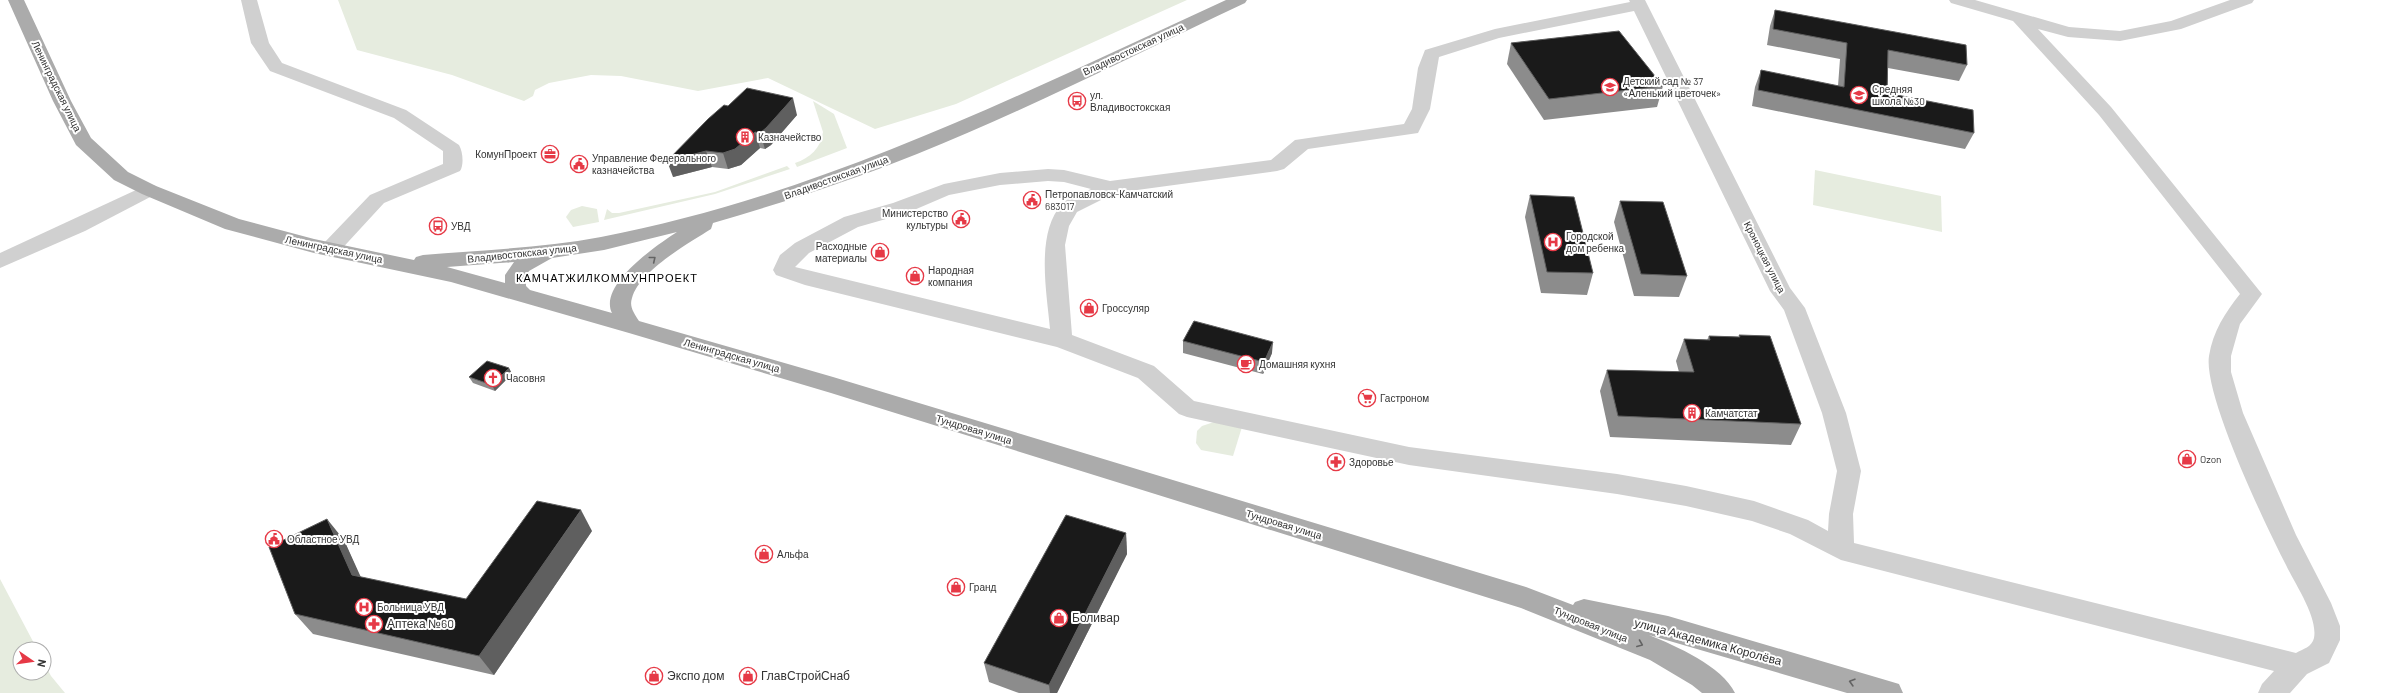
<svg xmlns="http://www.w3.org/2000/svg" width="2400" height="693" font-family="Barlow,sans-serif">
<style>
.green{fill:#e6ecdf}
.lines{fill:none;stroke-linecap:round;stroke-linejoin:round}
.minor{fill:#d0d0d0;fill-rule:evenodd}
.major{fill:#ababab;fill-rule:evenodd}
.wall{fill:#8c8c8c}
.shaded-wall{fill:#5f5f5f}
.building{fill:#1a1a1a;stroke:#5f5f5f}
.oneway{stroke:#636363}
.labels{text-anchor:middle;stroke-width:4;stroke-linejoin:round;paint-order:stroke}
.street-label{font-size:10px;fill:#333;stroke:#fff}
.poi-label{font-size:10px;fill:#333;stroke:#fff;text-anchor:start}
.neighbourhood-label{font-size:11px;letter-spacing:1px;fill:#000;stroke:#fff}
.near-poi-label{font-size:12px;fill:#333;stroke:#fff;text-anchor:start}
.near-street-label{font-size:12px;fill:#333;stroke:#fff}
</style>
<rect width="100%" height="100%" fill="#fff"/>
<g class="green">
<path d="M338,0H1187L956,104L875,129L768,78L698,91L621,76L591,75L549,83L535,90L533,96L524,101L452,75L357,50Z"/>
<path d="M813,101L834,114L847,148L797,167L795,163C810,158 821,148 823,132Z"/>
<path d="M787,166L790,169L715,194L604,220L607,209L612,213H619L715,192Z"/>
<path d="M1815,170L1941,196L1942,232L1813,205Z"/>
<path d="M582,206L597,209L599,222L573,227L566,217L571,210Z"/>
<path d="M1214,422L1242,427L1233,456L1201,450L1196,443L1197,431L1202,426Z"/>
<path d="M0,579L37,649H20V673H44V663L51,676L65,693H0Z"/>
</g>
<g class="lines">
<g class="minor">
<path d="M241,0H257L269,43L282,63L406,110L459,145C463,152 464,165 460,171L384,203L337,254L330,256L323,254L320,249L323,244L370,195L443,164V151L394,118L270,71L251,43Z"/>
<path d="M1629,0H1645L1790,288L1805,308L1846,413L1861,471L1853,514L1854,543L2296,653C2303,649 2312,647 2314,638C2318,617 2295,584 2286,565C2266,526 2203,395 2209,356C2213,331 2225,313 2240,294L2099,115L2013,21L1951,3L1949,0H1975L2069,27L2120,31L2171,21L2230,0H2254L2252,3L2181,29L2120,41L2068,37L2038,29L2111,107L2262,294L2240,324L2231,356V372L2243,413L2296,535L2331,603L2340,626V640L2329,663L2307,674L2290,693H2258L2262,684L2274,671L1841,560L1790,534L1752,521L1686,506L1617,494L1409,465L1187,417L1179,414L1138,378L1057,347L805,285L776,275L773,270L780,255L795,243L844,217L893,203L944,184L1000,173L1048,169L1064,170L1110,181L1271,160L1295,140L1404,124L1412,109L1418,68L1425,50L1495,29L1630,2ZM1634,11L1770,291L1784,310L1822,413L1837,471L1829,514L1828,531L1808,520L1754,501L1686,486L1617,474L1409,447L1194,401L1154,366L1072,335L1065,245L1069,226L1077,212L1115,193L1277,171L1284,169L1308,149L1418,133L1430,109L1439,57L1499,38ZM1048,181L1064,182L1091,189C1083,193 1068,197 1062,204C1035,233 1047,294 1050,329L795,267L809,253L858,227L907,213L949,195L1000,185Z"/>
<path d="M149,184L156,186L159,190L156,194L85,231L0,268V253Z"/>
</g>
<path class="major" d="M8,0H24L71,101L91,138L128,172L156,186L239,219L314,239L414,260L416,257L423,255C483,250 542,248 601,237C822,195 1023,93 1226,0H1247L1245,3C1136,54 1029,109 917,154C850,181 782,203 713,223L711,229C689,243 639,271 632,298C629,307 634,313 639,321L833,377L1526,587L1573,605L1575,602L1584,599L1668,616L1889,681L1899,684L1903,693H1847L1649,635C1676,646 1722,666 1735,693H1702L1692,685L1650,660L1521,608L831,393L629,333L451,282L314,253L225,229L142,194L114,180L76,145L53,101ZM677,232C657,245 598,285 612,313L530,290L526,286V276L529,271L552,258L604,250ZM514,262L505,275V283L447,267Z"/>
</g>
<g class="wall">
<path d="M1775,10L1967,65L1959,81L1888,68L1887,93L1974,133L1965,149L1752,106L1755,87L1761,70L1838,86L1840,59L1767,45L1770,26Z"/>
<path d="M1511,43L1663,86L1657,107L1544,120L1507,64Z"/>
<path d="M728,106L797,115L771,145L765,149L760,148L741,165L728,169L712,167L673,177Z"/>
<path d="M1530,195L1593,273L1587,295L1541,293L1525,217Z"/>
<path d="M1620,201L1687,276L1679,297L1634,296L1614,222Z"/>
<path d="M1739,335L1801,424L1791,445L1610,437L1600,391L1607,370L1679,372L1676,361L1684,339L1707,340L1709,336L1739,337Z"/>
<path d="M1183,341L1272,353L1263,374L1183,353Z"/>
<path d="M509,368L512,374L495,391L473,383L469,377Z"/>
<path d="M592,531L494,675L313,634L295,614L344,540L360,577L466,599Z"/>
<path d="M1126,533L1127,554L1057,693H1019L989,682L984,663Z"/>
</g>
<g class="shaded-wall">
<path d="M793,98L797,115L771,145L765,149L760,133Z"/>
<path d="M755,132L760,148L741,165L728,169L723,153Z"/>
<path d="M706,151L712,167L673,177L667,161Z"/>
<path d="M1273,342L1272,353L1263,374L1264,362Z"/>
<path d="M509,368L512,374L495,391L492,385Z"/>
<path d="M581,510L592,531L494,675L479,656Z"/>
<path d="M327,519L344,540L369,595L352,575Z"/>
<path d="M1126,533L1127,554L1057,693H1050L1049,685Z"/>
</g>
<g class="building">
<path d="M1775,10L1966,45L1967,65L1888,50L1887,93L1973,110L1974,133L1758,90L1761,70L1844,87L1847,43L1773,29Z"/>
<path d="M1619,31L1663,86L1549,99L1511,43Z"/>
<path d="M747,88L793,98L766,128L760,133L755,132L735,149L723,153L706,151L667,161L708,119L724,105L728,106Z"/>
<path d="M1530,195L1574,197L1593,273L1547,272Z"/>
<path d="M1620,201L1663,202L1687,276L1641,274Z"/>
<path d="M1194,321L1273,342L1264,362L1183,341Z"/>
<path d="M1739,335L1770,336L1801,424L1618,416L1607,370L1694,372L1684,339L1710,340L1709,336L1740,337Z"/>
<path d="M487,361L509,368L492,385L469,377Z"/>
<path d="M537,501L581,510L479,656L295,614L269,547L327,519L352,575L466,599Z"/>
<path d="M1066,515L1126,533L1049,685L984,663Z"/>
</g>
<defs><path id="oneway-chevron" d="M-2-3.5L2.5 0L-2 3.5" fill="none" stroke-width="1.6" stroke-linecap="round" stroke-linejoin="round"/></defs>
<g class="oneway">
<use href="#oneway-chevron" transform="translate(653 259) rotate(-39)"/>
<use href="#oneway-chevron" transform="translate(1640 644) rotate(22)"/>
<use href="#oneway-chevron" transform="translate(1852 682) rotate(-164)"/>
</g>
<defs>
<symbol id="school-ring" viewBox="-11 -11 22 22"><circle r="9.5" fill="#fff" stroke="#e63946" stroke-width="1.5"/><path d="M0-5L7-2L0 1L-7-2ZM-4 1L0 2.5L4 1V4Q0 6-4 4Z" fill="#e63946"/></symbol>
<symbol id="bus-ring" viewBox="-11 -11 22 22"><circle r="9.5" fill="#fff" stroke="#e63946" stroke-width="1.5"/><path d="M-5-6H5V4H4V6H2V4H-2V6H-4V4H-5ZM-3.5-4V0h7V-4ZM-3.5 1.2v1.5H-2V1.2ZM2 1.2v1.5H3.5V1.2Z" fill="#e63946"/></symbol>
<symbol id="building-ring" viewBox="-11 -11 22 22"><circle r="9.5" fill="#fff" stroke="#e63946" stroke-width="1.5"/><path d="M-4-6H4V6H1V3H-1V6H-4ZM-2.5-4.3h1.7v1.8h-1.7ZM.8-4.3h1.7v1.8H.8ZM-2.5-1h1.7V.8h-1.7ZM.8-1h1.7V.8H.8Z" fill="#e63946"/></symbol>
<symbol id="office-ring" viewBox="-11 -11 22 22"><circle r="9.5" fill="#fff" stroke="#e63946" stroke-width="1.5"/><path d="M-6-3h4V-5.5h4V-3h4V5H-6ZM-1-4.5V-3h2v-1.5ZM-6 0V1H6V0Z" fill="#e63946"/></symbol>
<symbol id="civic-ring" viewBox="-11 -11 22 22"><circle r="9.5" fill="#fff" stroke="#e63946" stroke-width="1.5"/><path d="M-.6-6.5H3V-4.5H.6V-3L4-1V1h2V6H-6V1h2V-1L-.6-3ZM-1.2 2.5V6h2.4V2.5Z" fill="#e63946"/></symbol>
<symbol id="hospital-ring" viewBox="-11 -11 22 22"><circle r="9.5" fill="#fff" stroke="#e63946" stroke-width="1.5"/><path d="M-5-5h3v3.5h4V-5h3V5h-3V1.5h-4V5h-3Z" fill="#e63946"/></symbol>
<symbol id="shop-ring" viewBox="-11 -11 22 22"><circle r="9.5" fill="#fff" stroke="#e63946" stroke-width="1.5"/><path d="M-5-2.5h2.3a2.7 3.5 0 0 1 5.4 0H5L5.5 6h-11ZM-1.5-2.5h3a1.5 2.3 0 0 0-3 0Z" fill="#e63946"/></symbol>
<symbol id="cafe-ring" viewBox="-11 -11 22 22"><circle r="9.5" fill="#fff" stroke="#e63946" stroke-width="1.5"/><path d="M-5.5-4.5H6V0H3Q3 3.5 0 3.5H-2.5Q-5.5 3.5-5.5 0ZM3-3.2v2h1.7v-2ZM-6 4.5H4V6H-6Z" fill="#e63946"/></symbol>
<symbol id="church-ring" viewBox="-11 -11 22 22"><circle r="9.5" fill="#fff" stroke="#e63946" stroke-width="1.5"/><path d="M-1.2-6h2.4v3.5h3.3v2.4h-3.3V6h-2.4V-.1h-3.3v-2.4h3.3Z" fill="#e63946"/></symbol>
<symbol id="supermarket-ring" viewBox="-11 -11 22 22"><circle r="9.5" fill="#fff" stroke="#e63946" stroke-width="1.5"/><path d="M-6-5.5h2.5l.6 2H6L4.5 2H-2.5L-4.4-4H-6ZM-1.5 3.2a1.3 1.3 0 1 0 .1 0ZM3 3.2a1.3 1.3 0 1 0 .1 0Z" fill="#e63946"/></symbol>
<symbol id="pharmacy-ring" viewBox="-11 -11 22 22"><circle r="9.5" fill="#fff" stroke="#e63946" stroke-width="1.5"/><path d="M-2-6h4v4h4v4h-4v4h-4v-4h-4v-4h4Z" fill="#e63946"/></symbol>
</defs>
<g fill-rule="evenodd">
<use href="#school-ring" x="1600" y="77" width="20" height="20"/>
<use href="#school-ring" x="1849" y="85" width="20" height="20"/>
<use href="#bus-ring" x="1067" y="91" width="20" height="20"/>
<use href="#building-ring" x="735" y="127" width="20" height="20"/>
<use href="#office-ring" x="540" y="144" width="20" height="20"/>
<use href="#civic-ring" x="569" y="154" width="20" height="20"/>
<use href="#civic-ring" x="1022" y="190" width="20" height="20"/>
<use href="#civic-ring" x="951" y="209" width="20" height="20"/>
<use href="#bus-ring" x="428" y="216" width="20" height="20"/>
<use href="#hospital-ring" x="1543" y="232" width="20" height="20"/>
<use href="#shop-ring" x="870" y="242" width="20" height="20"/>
<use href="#shop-ring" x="905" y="266" width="20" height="20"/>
<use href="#shop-ring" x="1079" y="298" width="20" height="20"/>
<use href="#cafe-ring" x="1236" y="354" width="20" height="20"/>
<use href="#church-ring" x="483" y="368" width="20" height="20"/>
<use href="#supermarket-ring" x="1357" y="388" width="20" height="20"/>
<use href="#building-ring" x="1682" y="403" width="20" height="20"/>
<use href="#shop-ring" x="2177" y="449" width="20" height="20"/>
<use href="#pharmacy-ring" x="1326" y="452" width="20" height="20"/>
<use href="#civic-ring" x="264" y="529" width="20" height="20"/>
<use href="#shop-ring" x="754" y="544" width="20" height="20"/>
<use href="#shop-ring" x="946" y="577" width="20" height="20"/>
<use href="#hospital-ring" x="354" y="597" width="20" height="20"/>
<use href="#shop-ring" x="1049" y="608" width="20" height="20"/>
<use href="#pharmacy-ring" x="364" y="614" width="20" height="20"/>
<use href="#shop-ring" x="644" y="666" width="20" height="20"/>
<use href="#shop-ring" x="738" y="666" width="20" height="20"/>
</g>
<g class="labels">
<g class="street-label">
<text transform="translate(1133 49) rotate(-25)" y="4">Владивостокская улица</text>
<text transform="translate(57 86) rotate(64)" y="4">Ленинградская улица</text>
<text transform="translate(836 177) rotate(-20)" y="4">Владивостокская улица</text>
<text transform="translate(334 249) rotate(12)" y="4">Ленинградская улица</text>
<text transform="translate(522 253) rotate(-6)" y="4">Владивостокская улица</text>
<text transform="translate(1765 257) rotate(63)" y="4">Кроноцкая улица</text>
<text transform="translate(732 355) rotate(16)" y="4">Ленинградская улица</text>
<text transform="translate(974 429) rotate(17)" y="4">Тундровая улица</text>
<text transform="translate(1284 524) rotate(17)" y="4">Тундровая улица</text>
<text transform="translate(1591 624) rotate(22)" y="4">Тундровая улица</text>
</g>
<g class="poi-label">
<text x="1623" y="85">Детский сад № 37<tspan x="1623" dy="12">«Аленький цветочек»</tspan></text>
<text x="1872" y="93">Средняя<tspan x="1872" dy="12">школа №30</tspan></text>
<text x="1090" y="99">ул.<tspan x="1090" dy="12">Владивостокская</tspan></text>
<text x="758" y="141">Казначейство</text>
<text x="537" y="158" text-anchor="end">КомунПроект</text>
<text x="592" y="162">Управление Федерального<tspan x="592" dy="12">казначейства</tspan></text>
<text x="1045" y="198">Петропавловск-Камчатский<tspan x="1045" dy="12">683017</tspan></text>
<text x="948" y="217" text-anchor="end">Министерство<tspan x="948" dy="12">культуры</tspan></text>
<text x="451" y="230">УВД</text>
<text x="1566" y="240">Городской<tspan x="1566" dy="12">дом ребенка</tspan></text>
<text x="867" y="250" text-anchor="end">Расходные<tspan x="867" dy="12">материалы</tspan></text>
<text x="928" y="274">Народная<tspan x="928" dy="12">компания</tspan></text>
<text x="1102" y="312">Гроссуляр</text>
<text x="1259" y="368">Домашняя кухня</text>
<text x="506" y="382">Часовня</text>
<text x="1380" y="402">Гастроном</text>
<text x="1705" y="417">Камчатстат</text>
<text x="2200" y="463">Ozon</text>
<text x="1349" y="466">Здоровье</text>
<text x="287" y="543">Областное УВД</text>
<text x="777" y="558">Альфа</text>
<text x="969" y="591">Гранд</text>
<text x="377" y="611">Больница УВД</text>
</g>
<g class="neighbourhood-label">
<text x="607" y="282">КАМЧАТЖИЛКОММУНПРОЕКТ</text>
</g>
<g class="near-poi-label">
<text x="1072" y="622">Боливар</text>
<text x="387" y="628">Аптека №60</text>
<text x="667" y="680">Экспо дом</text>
<text x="761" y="680">ГлавСтройСнаб</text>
</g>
<g class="near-street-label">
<text transform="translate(1708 642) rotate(15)" y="4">улица Академика Королёва</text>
</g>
</g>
<g transform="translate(32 661) rotate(103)"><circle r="19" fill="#ffffff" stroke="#adadad"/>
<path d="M0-3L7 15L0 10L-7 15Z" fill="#e63946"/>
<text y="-6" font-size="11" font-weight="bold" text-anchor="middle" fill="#333333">N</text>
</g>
</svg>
